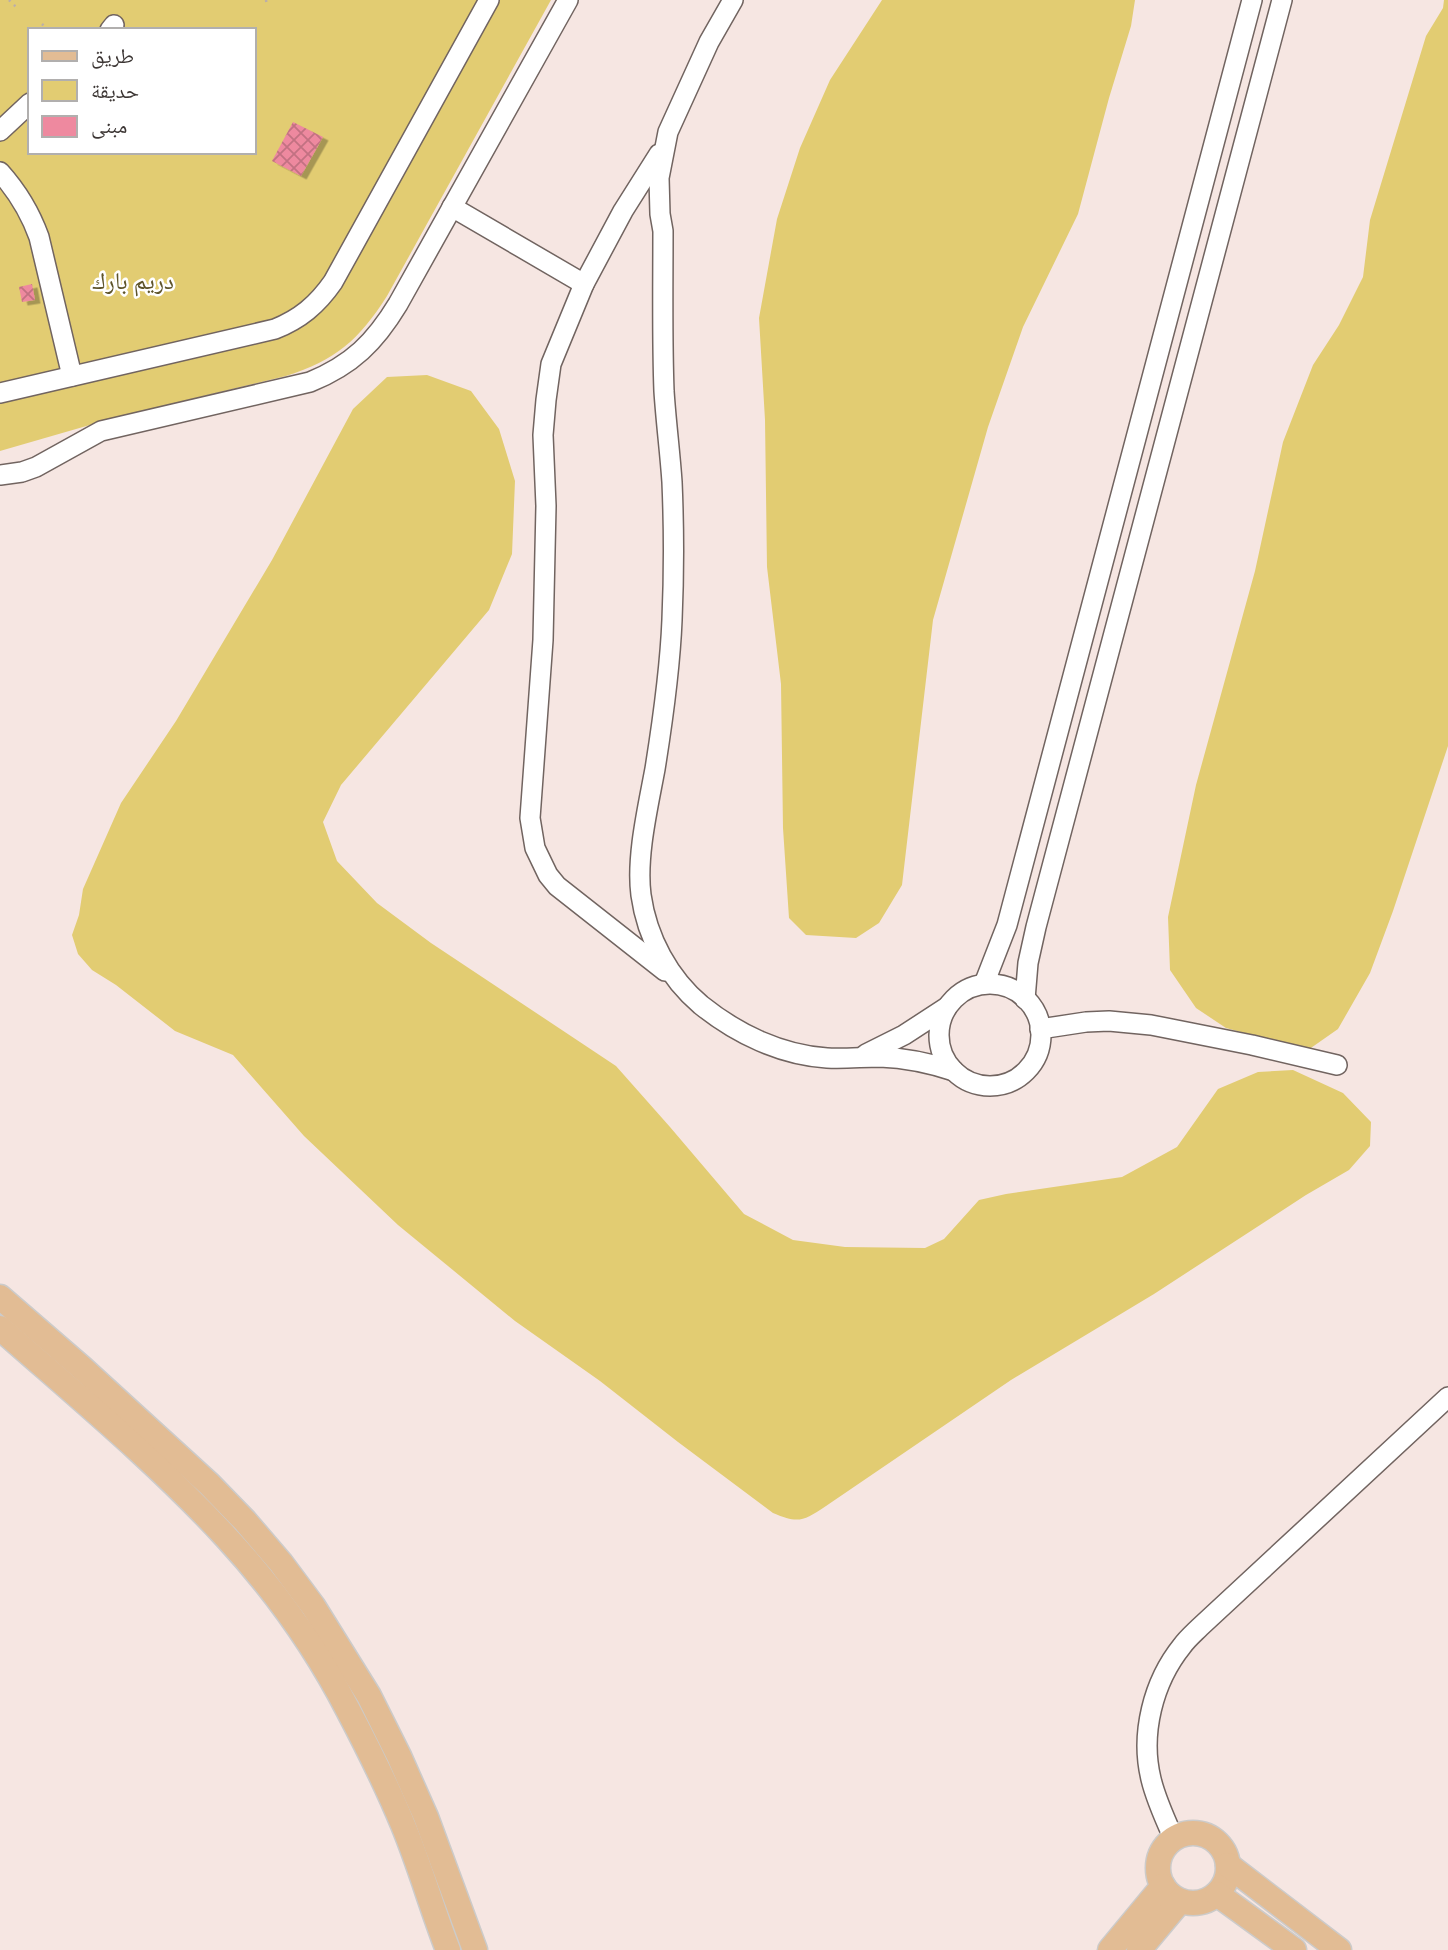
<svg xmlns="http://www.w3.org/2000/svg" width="1448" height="1950" font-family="'Noto Sans','Noto Naskh Arabic',sans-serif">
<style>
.green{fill:#e2cc72;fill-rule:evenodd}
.building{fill:url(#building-cross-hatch);filter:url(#shadow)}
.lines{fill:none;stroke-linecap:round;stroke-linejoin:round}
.minor-casing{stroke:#716460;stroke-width:22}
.major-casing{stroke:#cccbca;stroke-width:27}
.path{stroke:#bbaeab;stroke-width:2.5;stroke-dasharray:2 5;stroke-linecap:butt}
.minor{stroke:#fff;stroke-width:19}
.major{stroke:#e2bc94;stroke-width:24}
.labels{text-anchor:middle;stroke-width:5;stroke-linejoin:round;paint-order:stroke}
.park-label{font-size:24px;fill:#5e542a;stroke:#fff}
</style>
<defs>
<pattern id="building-cross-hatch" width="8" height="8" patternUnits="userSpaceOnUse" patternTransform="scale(1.75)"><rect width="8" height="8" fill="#ee899f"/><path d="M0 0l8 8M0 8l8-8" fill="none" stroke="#c27182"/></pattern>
<filter id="shadow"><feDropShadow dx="5.5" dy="3.5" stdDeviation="0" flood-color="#0004"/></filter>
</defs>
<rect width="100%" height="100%" fill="#f6e6e2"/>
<g class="green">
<path d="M0,0H551L387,296C359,340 336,360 286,376L121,416L0,451ZM30,30H254V152H30Z"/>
<path d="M882,0H1135L1131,26L1109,98L1078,214L1023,327L988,427L933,620L902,885L879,923L856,938L806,935L789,918L783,828L781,684L767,567L765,420L759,318L777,219L800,148L830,80Z"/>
<path d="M1444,0H1448V746L1393,911L1370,973L1338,1029L1308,1050L1226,1028L1196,1008L1170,970L1168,917L1196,785L1255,571L1283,442L1313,365L1339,325L1363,277L1370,220L1426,36L1443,8Z"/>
<path d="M427,375L471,391L499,429L515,481L512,554L489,610L341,785L323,822L337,861L377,903L431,943L616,1066L670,1127L744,1214L793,1240L845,1247L925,1248L944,1239L979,1200L1006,1194L1122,1177L1177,1147L1218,1089L1258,1072L1293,1070L1343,1093L1371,1122L1370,1146L1349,1170L1306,1195L1154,1294L1011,1380L826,1506C803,1521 799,1524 773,1513L678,1442L600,1381L515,1321L398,1225L304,1136L233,1055L175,1031L116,985L92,970L78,954L72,935L79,915L83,889L121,803L176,721L272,560L353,409L387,377Z"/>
</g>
<g class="building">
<path d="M293,122L323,137L301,176L272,161Z"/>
<path d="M32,284L35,300L22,302L19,287Z"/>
</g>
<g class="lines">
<defs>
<g id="minor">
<path d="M733,0L709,42L668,132L659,178L660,214L663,231C663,285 662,338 664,391C666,422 670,452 672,482C674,528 674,574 672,620C670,670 663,719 655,769C648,807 636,857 641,895C647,938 669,978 701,1005C737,1034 781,1055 827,1058C845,1059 863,1057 880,1057C906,1058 930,1063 954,1071"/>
<path d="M110,30L114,25"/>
<path d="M0,131L30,103"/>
<path d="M659,154L623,211L584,284L551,364L546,400L543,435L546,506L543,640L530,818L535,848L548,875L557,886L665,971"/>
<path d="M0,172C18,192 30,212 39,237L72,376"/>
<path d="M452,207L584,284"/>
<path d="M0,393L275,329C300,319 317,305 333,282L489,0"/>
<path d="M0,475L22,472L36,467L101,431L310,382C352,365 375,342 398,304L568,0"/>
<path d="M984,984L1007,925L1252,0"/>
<circle cx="990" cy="1035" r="51"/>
<path d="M1025,999L1028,963L1036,927L1282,0"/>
<path d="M1040,1029L1086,1022L1109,1021L1151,1025L1252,1045L1337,1065"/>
<path d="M866,1054L904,1035L947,1007"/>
<path d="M1174,1839C1165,1819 1156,1800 1151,1779C1140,1734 1153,1682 1182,1646C1187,1639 1194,1633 1200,1627L1448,1397"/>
</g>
<g id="major">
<path d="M0,1297L82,1368L209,1484L245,1521L281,1563L313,1606L369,1696L399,1756L426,1817L475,1950"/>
<path d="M0,1328C77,1396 157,1462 226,1537C274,1589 316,1648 348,1710C368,1748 387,1786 403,1825C420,1866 432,1909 448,1950"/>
<circle cx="1193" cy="1868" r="35"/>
<path d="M1228,1865L1339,1950"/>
<path d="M1217,1894L1294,1950"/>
<path d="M1110,1950L1163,1886"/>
<path d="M1139,1950L1180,1901"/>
</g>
</defs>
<use href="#minor" class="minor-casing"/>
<use href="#major" class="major-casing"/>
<g class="path">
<path d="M9,0L17,8"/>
<path d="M266,0L267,6"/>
<path d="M42,24L48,30"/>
</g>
<use href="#minor" class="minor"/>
<use href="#major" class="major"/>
</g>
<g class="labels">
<g class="park-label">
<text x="133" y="289">دريم بارك</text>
</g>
</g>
<rect x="28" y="28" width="228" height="126" fill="#ffffff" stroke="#b1afae" stroke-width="2"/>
<rect x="42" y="51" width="35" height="10" fill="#e2bc94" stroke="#b1afae" stroke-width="2"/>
<text x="91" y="63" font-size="21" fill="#3c3634">طريق</text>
<rect x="42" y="80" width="35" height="21" fill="#e2cc72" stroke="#b1afae" stroke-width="2"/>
<text x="91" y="98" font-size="21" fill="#3c3634">حديقة</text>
<rect x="42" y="116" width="35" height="21" fill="#ee899f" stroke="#b1afae" stroke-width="2"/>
<text x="91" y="133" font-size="21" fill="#3c3634">مبنى</text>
</svg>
